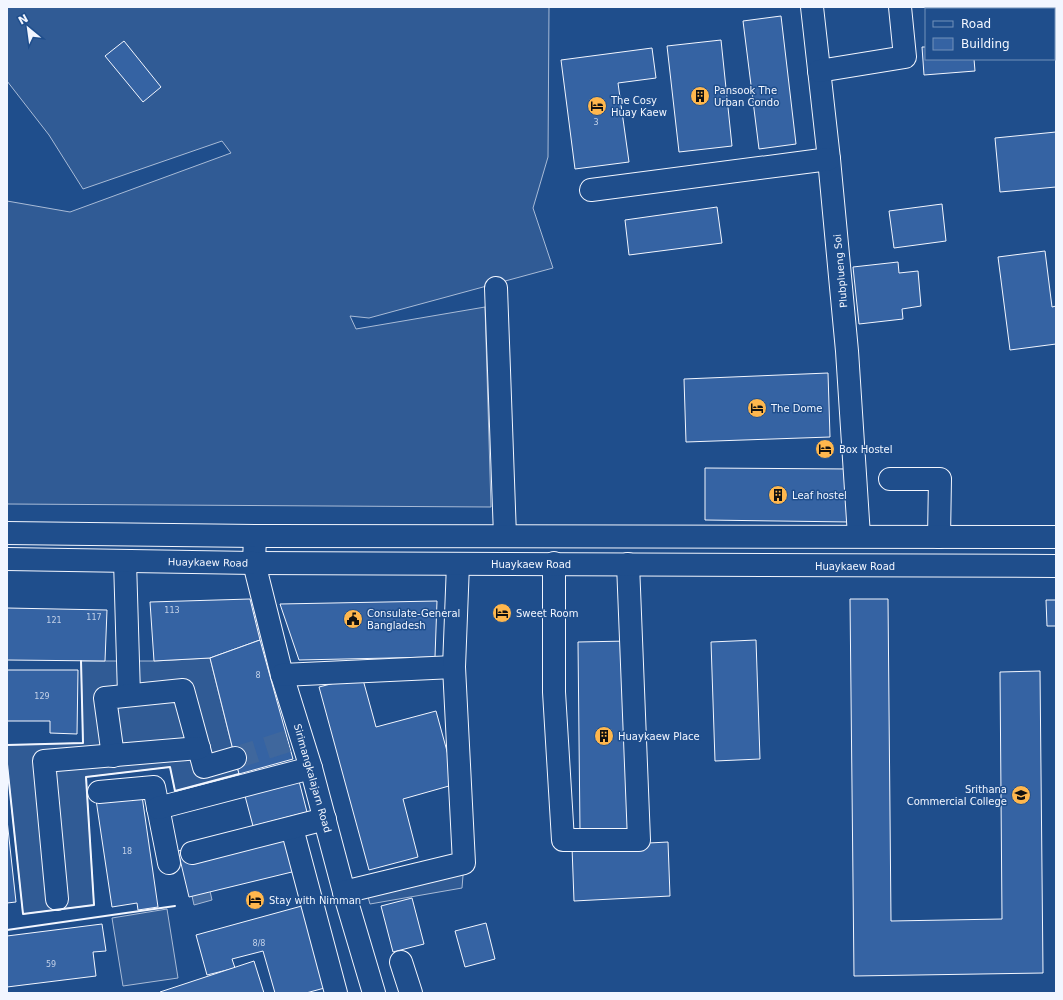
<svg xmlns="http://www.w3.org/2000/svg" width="1063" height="1000" font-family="'DejaVu Sans',sans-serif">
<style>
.built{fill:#305b95;stroke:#a8bbd7}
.water{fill:#446ba0;stroke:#a8bbd7}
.building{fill:#3563a3;stroke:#f2f6ff}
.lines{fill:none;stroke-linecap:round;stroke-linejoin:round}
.minor-tunnel{stroke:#3f679d;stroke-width:22;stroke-dasharray:22 11;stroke-linecap:butt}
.minor-casing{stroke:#f2f6ff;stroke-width:24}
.major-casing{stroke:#f2f6ff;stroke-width:24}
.minor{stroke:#1f4e8c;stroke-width:22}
.major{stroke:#1f4e8c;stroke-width:22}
.wall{stroke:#f2f6ff;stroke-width:2}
.labels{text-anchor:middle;stroke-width:3;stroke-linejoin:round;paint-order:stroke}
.number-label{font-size:8px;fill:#c3d1e8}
.poi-label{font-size:10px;fill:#f2f6ff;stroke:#1f4e8c;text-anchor:start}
.street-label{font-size:10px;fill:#f2f6ff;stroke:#1f4e8c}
</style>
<rect width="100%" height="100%" fill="#1f4e8c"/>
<g class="built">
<path d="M7,7H549L548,157L533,208L553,268L369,318L350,316L356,329L485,307L491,507L7,504V201L70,212L231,153L222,141L83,189L49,135L7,81Z"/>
<path d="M995,7H1056V39H1054V9H995Z"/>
<path d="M210,658L239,774L175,791L170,767L86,777L94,905L23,914L7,764V745L83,743L81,661H154Z"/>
<path d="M464,863L462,888L370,904L366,890Z"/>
<path d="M167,909L178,978L123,986L112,918Z"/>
</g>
<path class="water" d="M202,855L212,900L194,905L184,860Z"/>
<g class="building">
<path d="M781,16L796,144L759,149L743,21Z"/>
<path d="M721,40L732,146L679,152L667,46Z"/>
<path d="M124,41L161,87L143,102L105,56Z"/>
<path d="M922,47H926V59H974L975,71L924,75Z"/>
<path d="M652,48L656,78L618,83L629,162L575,169L561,60Z"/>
<path d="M1056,132V187L1000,192L995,138Z"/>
<path d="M942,204L946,241L894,248L889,211Z"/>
<path d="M717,207L722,243L629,255L625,220Z"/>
<path d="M1045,251L1052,307L1056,306V344L1010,350L998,257Z"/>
<path d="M898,262L899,273L918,271L921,306L902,309L903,319L859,324L853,267Z"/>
<path d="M828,373L830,437L686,442L684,379Z"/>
<path d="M705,468L851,469V522L705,520Z"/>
<path d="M250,599L260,640L210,658L154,661L150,602Z"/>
<path d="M850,599H888L891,921L1002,919L1000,672L1040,671L1043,973L854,976Z"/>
<path d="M1046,600H1056V626H1047Z"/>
<path d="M437,601L435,657L299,660L280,604Z"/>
<path d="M7,608L107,610L105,661L7,660Z"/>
<path d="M260,640L293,759L239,774L210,658Z"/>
<path d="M756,640L760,759L715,761L711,642Z"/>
<path d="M628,641L630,831L580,832L578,642Z"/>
<path d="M7,670H78L77,734L50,733V721H7Z"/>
<path d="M362,676L376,727L436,711L456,784L403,799L418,857L369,870L319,687Z"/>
<path d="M299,781L307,812L253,826L245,796Z"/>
<path d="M95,793L142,796L158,907L138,910L137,903L112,907Z"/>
<path d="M7,820L16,902L7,903Z"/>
<path d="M285,825L296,871L189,897L178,851Z"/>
<path d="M668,842L670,896L574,901L572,847Z"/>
<path d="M412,898L424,944L393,952L381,906Z"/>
<path d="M309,904L332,986L306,993H275L263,951L232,959L235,968L207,975L196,935Z"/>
<path d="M486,923L495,959L465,967L455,931Z"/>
<path d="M102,924L106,951L93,952L96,976L7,987V936Z"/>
<path d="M254,961L264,993H160V992Z"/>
</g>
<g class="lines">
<path class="minor-tunnel" d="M235,758L288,741"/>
<defs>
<g id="minor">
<path d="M812,7L829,159L847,351L859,536"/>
<path d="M819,71L905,57L900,7"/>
<path d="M591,190L829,159"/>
<path d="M496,288L505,536"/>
<path d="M890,479H940L939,537"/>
<path d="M255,536L254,563L282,675L311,768L344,892L374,993"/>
<path d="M125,561L129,695"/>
<path d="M554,563V692L563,840H639L628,564"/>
<path d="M282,675L454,667"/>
<path d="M113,756L105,698L183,690L204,767L235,758"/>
<path d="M99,792L154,787L169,863"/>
<path d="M158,808L311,768"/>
<path d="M292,828L336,993"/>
<path d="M192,853L325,819"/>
<path d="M344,892L464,863L454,667L458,564"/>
<path d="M57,899L44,761L199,748"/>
<path d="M401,962L411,993"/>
</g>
<g id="major">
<path d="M7,533L255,536L1056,537"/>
<path d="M7,559L254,563L1056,566"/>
</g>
</defs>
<use href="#minor" class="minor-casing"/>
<use href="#major" class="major-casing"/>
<use href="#minor" class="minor"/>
<use href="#major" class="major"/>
<g class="wall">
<path d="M7,745L83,743L81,661"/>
<path d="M7,764L23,914L94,905L86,777L170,767L175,791L239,774"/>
<path d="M7,930L175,906"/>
</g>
</g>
<defs>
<symbol id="building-disc" viewBox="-11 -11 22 22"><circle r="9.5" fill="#ffb74d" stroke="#1f4e8c"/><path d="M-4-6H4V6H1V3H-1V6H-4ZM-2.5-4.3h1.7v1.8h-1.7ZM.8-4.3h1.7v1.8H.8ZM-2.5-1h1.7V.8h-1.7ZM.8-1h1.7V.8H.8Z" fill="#111"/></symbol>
<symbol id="hotel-disc" viewBox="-11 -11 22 22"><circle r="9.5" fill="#ffb74d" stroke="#1f4e8c"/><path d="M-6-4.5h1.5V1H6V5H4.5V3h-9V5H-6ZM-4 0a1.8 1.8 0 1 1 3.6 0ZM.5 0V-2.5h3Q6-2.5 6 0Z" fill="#111"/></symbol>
<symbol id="civic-disc" viewBox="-11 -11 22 22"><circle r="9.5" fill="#ffb74d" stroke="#1f4e8c"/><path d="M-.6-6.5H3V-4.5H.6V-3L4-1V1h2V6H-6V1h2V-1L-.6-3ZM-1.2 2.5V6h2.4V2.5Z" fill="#111"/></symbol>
<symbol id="university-disc" viewBox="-11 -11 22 22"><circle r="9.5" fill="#ffb74d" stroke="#1f4e8c"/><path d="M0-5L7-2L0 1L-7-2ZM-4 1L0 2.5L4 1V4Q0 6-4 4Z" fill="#111"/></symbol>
</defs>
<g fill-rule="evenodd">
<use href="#building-disc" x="689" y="85" width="22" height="22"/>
<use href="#hotel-disc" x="586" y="95" width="22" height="22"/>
<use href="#hotel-disc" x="746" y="397" width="22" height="22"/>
<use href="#hotel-disc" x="814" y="438" width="22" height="22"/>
<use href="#building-disc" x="767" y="484" width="22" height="22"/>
<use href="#hotel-disc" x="491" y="602" width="22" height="22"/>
<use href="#civic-disc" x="342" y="608" width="22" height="22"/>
<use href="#building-disc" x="593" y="725" width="22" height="22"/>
<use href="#university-disc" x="1010" y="784" width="22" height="22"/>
<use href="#hotel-disc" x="244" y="889" width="22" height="22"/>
</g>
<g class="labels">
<g class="number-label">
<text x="596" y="125">3</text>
<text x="172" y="613">113</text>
<text x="94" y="620">117</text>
<text x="54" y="623">121</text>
<text x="258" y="678">8</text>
<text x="42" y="699">129</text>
<text x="127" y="854">18</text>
<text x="259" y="946">8/8</text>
<text x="51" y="967">59</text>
</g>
<g class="poi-label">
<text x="714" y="94">Pansook The<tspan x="714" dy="12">Urban Condo</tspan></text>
<text x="611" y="104">The Cosy<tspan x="611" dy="12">Huay Kaew</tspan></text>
<text x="771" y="412">The Dome</text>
<text x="839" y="453">Box Hostel</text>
<text x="792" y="499">Leaf hostel</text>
<text x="367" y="617">Consulate-General<tspan x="367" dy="12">Bangladesh</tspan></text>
<text x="516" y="617">Sweet Room</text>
<text x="618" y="740">Huaykaew Place</text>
<text x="1007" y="793" text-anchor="end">Srithana<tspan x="1007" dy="12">Commercial College</tspan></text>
<text x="269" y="904">Stay with Nimman</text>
</g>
<g class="street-label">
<text transform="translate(840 271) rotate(-95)" y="4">Plubplueng Soi</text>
<text transform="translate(208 562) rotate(1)" y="4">Huaykaew Road</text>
<text x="531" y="568">Huaykaew Road</text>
<text x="855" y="570">Huaykaew Road</text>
<text transform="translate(313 778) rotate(74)" y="4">Sirimangkalajarn Road</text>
</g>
</g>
<rect width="1063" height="1000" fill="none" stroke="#f2f6ff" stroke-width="16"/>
<rect x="925" y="8" width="130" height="52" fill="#1f4e8c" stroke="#7391ba"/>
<rect x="933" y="21" width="20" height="6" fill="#1f4e8c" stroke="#7391ba"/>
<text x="961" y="28" font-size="12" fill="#f2f6ff">Road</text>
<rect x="933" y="38" width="20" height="12" fill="#3563a3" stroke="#7391ba"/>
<text x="961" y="48" font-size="12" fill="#f2f6ff">Building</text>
<g transform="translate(28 28) rotate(331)" stroke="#1f4e8c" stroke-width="3" paint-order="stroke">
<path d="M0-3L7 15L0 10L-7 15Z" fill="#f2f6ff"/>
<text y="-6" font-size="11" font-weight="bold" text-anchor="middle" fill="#f2f6ff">N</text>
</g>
</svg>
